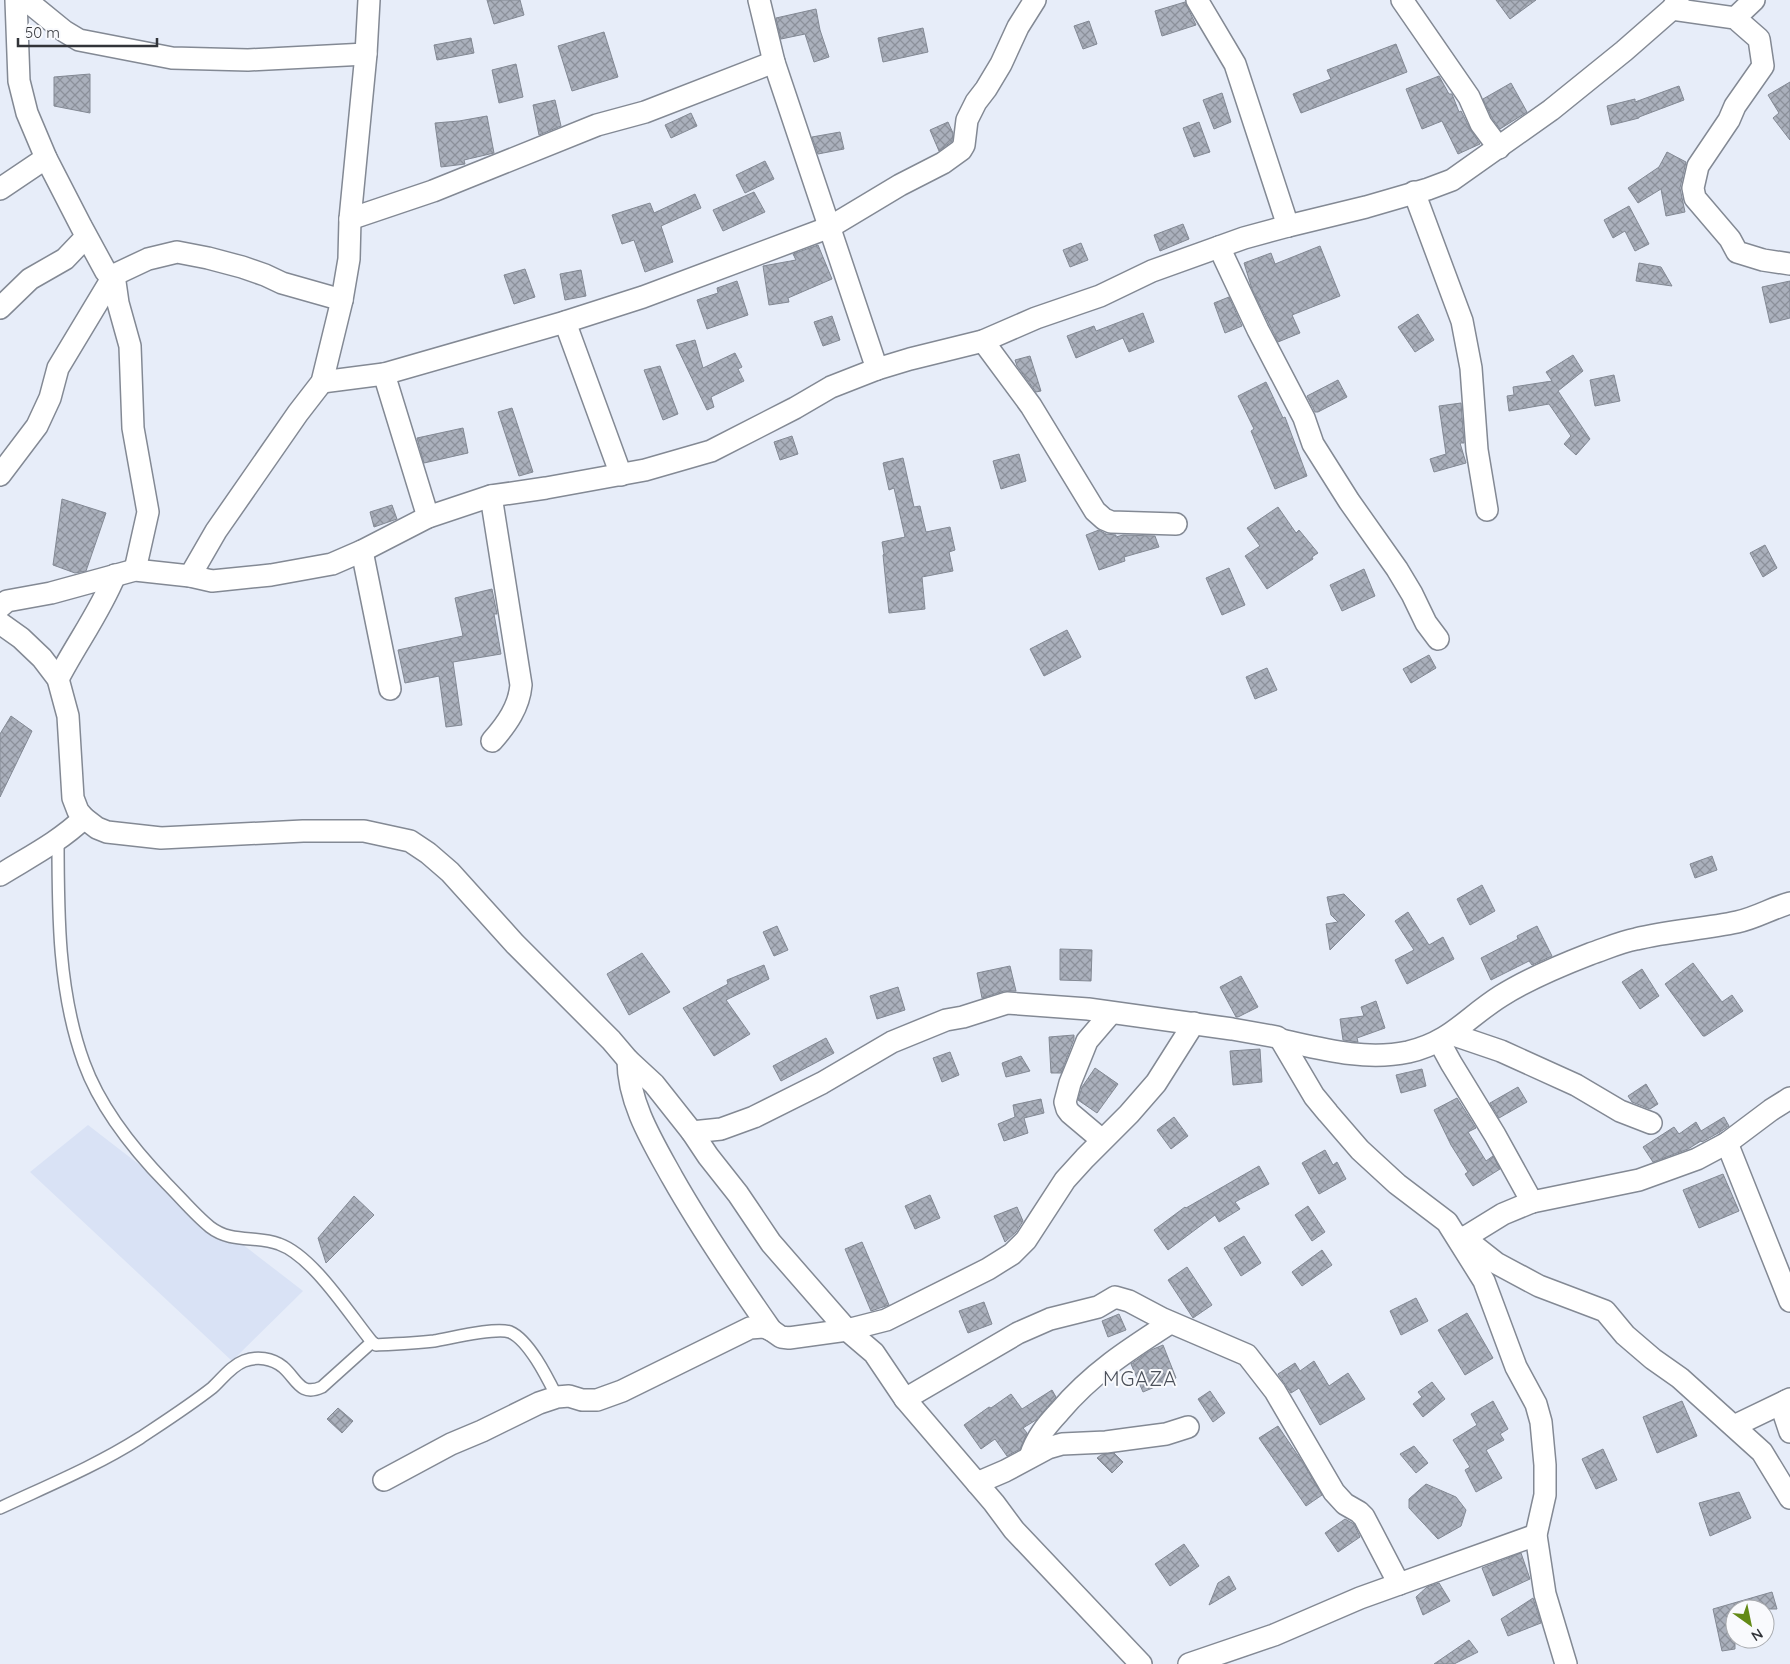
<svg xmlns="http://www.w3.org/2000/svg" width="1790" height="1664" font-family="Quicksand,sans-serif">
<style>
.built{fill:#d9e2f5}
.building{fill:url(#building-cross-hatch);stroke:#838994}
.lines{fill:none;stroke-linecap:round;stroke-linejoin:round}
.service-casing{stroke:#838994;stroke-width:14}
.minor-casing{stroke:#838994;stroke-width:24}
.service{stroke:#fff;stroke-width:11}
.minor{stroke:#fff;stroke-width:21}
.labels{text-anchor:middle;stroke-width:4;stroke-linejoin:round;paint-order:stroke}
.quarter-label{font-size:20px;letter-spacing:1px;fill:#4b505a;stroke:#f9fafd}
</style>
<defs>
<pattern id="building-cross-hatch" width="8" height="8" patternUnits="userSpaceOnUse" patternTransform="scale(1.25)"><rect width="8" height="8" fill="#aab0bc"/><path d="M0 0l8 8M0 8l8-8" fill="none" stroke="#8b909a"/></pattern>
</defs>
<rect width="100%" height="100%" fill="#e7edf9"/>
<path class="built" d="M88,1125L303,1291L232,1361L30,1172Z"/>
<g class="building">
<path d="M487,0H520L524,15L494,24Z"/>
<path d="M1496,0H1536L1510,19Z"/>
<path d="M1185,2L1196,25L1162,36L1155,11Z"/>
<path d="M816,9L820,30L829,57L814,62L805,34L781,39L776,18Z"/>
<path d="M1089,21L1097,44L1083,49L1074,26Z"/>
<path d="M923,28L928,52L883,62L878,38Z"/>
<path d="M604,32L618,77L572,91L558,46Z"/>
<path d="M471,38L474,53L437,60L434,45Z"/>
<path d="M1396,44L1407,72L1301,113L1293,94L1331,79L1327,70Z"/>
<path d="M516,64L523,97L499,103L492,70Z"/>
<path d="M90,74V113L54,106V77Z"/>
<path d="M1439,76L1449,94H1452L1459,112L1461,111L1470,129L1480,144L1458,154L1442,121L1422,129L1406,89Z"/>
<path d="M1790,82V140L1773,118L1779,113L1768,95Z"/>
<path d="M1511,83L1527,112L1500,129L1492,118L1483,99Z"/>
<path d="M1679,86L1684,100L1639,117V118L1611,125L1607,106L1635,99V102Z"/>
<path d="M1222,93L1231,122L1214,129L1203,100Z"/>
<path d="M555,100L561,126L539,135L533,105Z"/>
<path d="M691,113L697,126L671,138L665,125Z"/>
<path d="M487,116L494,153L464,160L465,164L441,167L435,123L459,121Z"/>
<path d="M948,122L953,133L952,141L939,151L930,130Z"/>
<path d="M1199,122L1210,152L1194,157L1183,128Z"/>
<path d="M840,132L844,149L818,154L812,137Z"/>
<path d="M1667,152L1686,162L1680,188L1685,212L1666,216L1661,189L1638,203L1628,188L1659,167Z"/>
<path d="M765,161L774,179L745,193L736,175Z"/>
<path d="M754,192L765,212L723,231L713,210Z"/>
<path d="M695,194L701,208L661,226L673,262L645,272L634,240L622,244L612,215L650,203L654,213Z"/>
<path d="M1629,206L1649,244L1635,251L1625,231L1613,238L1604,220Z"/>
<path d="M1183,224L1189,239L1160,251L1154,235Z"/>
<path d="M1081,243L1088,260L1070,267L1063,250Z"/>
<path d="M818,245L832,279L788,298L789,302L769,305L763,266L796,260L793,254Z"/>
<path d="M1320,246L1340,296L1292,315L1300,333L1278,342L1252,289L1244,263L1271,253L1275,264Z"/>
<path d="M1639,263L1661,267L1672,286L1636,281Z"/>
<path d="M525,269L535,297L514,304L504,275Z"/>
<path d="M581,270L586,296L565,300L560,274Z"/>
<path d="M737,281L748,315L707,329L697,300L718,293L717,288Z"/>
<path d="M1790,281V318L1770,323L1762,287Z"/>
<path d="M1229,297L1242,326L1225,333L1214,303Z"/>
<path d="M1143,313L1154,342L1129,352L1123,338L1076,358L1067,336L1094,326L1096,331Z"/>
<path d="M1418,314L1434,340L1415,352L1398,327Z"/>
<path d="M832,316L840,340L823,346L814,322Z"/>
<path d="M695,340L703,368L735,353L742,367L738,369L744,381L711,397L714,407L707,410L676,345Z"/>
<path d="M1573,355L1583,371L1558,391L1590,439L1576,455L1564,444L1571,436L1549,404L1509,411L1507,396L1514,395L1513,387L1552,381L1546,372Z"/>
<path d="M1030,356L1041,391L1036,392L1017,366L1015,360Z"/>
<path d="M660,366L678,414L663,420L644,370Z"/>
<path d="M1614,375L1620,401L1595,406L1590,380Z"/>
<path d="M1338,380L1347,397L1318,412H1315L1307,396Z"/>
<path d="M1266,382L1283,418L1285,417L1307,476L1275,489L1251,431L1254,429L1238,396Z"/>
<path d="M1461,403L1464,443H1460L1466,463L1434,472L1430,459L1446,454L1439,406Z"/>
<path d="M512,408L533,472L519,476L498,412Z"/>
<path d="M463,428L468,453L424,463L417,438Z"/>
<path d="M792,436L798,454L780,460L774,442Z"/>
<path d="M1019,454L1026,481L1001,489L993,461Z"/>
<path d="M903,458L914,507L920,506L926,532L950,527L955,550L949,552L953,571L922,577L925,609L889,613L883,555L884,554L882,542L905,537L894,488L889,490L883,463Z"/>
<path d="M62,499L106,513L86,571L75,573L53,565Z"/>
<path d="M392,505L397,519L374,527L370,512Z"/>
<path d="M1278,507L1296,533L1299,530L1318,553L1312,557L1313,559L1267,589L1245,556L1260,546L1247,528Z"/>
<path d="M1099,530L1106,534L1116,535V537L1123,535L1155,536L1159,547L1124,557L1125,561L1099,570L1086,535Z"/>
<path d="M1765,545L1777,568L1763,577L1750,553Z"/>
<path d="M1229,568L1245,605L1222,615L1206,578Z"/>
<path d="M1364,569L1375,596L1342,611L1330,585Z"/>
<path d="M492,589L497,614H494L501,654L453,662L462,725L446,727L439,676L405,683L398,650L463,636L455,598Z"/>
<path d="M1067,630L1081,657L1044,676L1030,649Z"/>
<path d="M1429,655L1436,668L1411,683L1403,669Z"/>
<path d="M1267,668L1277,690L1255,699L1246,677Z"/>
<path d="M11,716L32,731L0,797V734Z"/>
<path d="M1712,856L1717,870L1695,878L1690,864Z"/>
<path d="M1482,885L1495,911L1470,925L1457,899Z"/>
<path d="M1344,894L1365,915L1330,950L1326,924L1338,922L1331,915L1327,897Z"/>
<path d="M1408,912L1429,945L1443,937L1454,959L1407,984L1395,960L1414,950L1395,921Z"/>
<path d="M777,926L788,950L774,956L763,932Z"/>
<path d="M1537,926L1552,956L1532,965L1529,961L1491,980L1481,958L1518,939L1517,936Z"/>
<path d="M1060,949L1092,950L1091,981L1060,980Z"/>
<path d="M642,953L670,992L629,1015L607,974Z"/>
<path d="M1693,963L1722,1002L1732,995L1743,1011L1705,1036H1703L1665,984Z"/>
<path d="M764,965L769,979L726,1000L750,1034L714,1056L683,1008L728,984L727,980Z"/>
<path d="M1010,966L1016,991H1004L982,998L977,973Z"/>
<path d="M1642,969L1659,996L1640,1009L1622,982Z"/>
<path d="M1241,976L1258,1007L1238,1017H1236L1220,987Z"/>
<path d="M898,987L905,1010L877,1019L870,996Z"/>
<path d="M1376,1001L1385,1028L1357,1038L1358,1042L1343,1040L1340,1019L1364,1016L1361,1007Z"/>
<path d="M1074,1035V1039L1061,1073H1051L1049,1037Z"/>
<path d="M826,1038L834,1053L781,1081L773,1066Z"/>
<path d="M1260,1049L1262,1082L1233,1085L1230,1051Z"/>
<path d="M950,1052L959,1075L942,1082L933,1058Z"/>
<path d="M1021,1056L1030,1071L1006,1077L1002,1063Z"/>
<path d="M1095,1068L1118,1084L1097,1113L1078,1100L1082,1087Z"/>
<path d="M1422,1069L1426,1086L1401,1093L1396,1075Z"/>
<path d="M1646,1084L1658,1104L1650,1109L1632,1102L1628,1096Z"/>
<path d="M1518,1087L1527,1102L1499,1118L1490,1103Z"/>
<path d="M1457,1098L1476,1128L1468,1132L1486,1161L1493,1156L1500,1169L1473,1186L1465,1174L1468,1172L1451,1145L1434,1110Z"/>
<path d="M1041,1099L1044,1113L1024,1118L1028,1133L1004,1141L998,1124L1015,1117L1013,1105Z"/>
<path d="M1174,1117L1188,1136L1171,1149L1157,1130Z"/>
<path d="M1724,1117L1729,1126L1720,1132L1702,1142L1701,1141L1688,1149L1653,1162L1643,1147L1674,1127L1679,1134L1696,1122L1701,1131Z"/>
<path d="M1325,1150L1333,1165L1337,1162L1346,1179L1319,1194L1302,1163Z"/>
<path d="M1259,1166L1269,1184L1235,1202L1240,1209L1219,1222L1215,1215L1168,1250L1154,1230L1185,1207L1186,1208Z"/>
<path d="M1723,1174L1739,1211L1699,1228L1683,1190Z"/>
<path d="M930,1195L940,1218L915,1229L905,1206Z"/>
<path d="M354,1196L374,1215L326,1263L318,1238Z"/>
<path d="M1308,1206L1325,1232L1312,1241L1295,1215Z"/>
<path d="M1017,1207L1023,1221L1016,1232L1005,1242L994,1216Z"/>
<path d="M1244,1236L1261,1263L1241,1276L1224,1248Z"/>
<path d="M862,1242L889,1305L871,1311L845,1249Z"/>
<path d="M1322,1250L1332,1265L1302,1286L1292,1272Z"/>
<path d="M1187,1267L1212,1305L1193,1318L1168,1280Z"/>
<path d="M1416,1298L1428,1321L1401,1335L1390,1311Z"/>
<path d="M984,1302L992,1324L968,1333L959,1311Z"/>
<path d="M1467,1313L1493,1358L1465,1375L1438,1330Z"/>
<path d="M1119,1314L1126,1330L1108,1337L1102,1321Z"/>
<path d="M1163,1345L1176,1378L1143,1392L1131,1364L1151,1350Z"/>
<path d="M1314,1361L1329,1386L1348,1373L1365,1399L1320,1425L1299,1388L1291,1393L1278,1374L1295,1363L1300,1371Z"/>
<path d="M1432,1382L1445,1399L1423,1417L1413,1404L1422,1397L1418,1392Z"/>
<path d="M1052,1390L1056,1397L1036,1420L1023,1428L1027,1433L1020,1449L1007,1456L995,1439L981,1449L964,1425L989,1407L991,1408L1011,1394L1022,1409Z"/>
<path d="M1210,1391L1225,1413L1213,1422L1198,1399Z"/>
<path d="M1493,1401L1508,1429L1500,1434L1504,1440L1486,1450L1502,1478L1476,1492L1465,1470L1470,1467L1453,1440L1477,1425L1471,1414Z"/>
<path d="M1682,1401L1697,1436L1657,1453L1643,1417Z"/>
<path d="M338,1408L353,1421L342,1433L327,1419Z"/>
<path d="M1278,1426L1303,1463L1322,1495L1306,1506L1259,1438Z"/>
<path d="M1414,1446L1428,1463L1416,1473L1400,1454Z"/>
<path d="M1603,1449L1617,1480L1596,1489L1582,1459Z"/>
<path d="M1114,1453L1123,1462L1112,1473L1097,1458L1101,1455Z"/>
<path d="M1426,1484L1456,1497L1466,1510L1461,1526L1438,1539L1409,1508V1499Z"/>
<path d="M1739,1492L1751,1518L1710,1536L1699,1503Z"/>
<path d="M1345,1519L1354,1524L1360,1537L1338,1552L1325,1533Z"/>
<path d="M1184,1544L1199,1566L1170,1586L1155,1564Z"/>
<path d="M1521,1553L1530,1579L1493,1596L1482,1568Z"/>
<path d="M1229,1576L1236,1589L1209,1605L1218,1583Z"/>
<path d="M1439,1583L1450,1601L1423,1615L1416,1597L1427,1587Z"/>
<path d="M1772,1592L1777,1609H1735V1649L1722,1651L1713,1609Z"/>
<path d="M1533,1598L1541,1623L1508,1636L1501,1619Z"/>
<path d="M1469,1640L1478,1652L1454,1664H1434Z"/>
</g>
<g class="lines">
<defs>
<g id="service">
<path d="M58,839C58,914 58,992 84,1063C100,1107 135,1151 167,1184C181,1198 195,1215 210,1227C232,1244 256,1235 279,1244C313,1256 349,1314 372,1342L376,1345C395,1344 415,1343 434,1341C452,1338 495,1327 510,1332C529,1340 548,1379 557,1397"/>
<path d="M0,1508C47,1486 96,1466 140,1438C164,1422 189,1406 212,1388C222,1379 231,1366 244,1361C257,1356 272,1358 283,1367C297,1379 300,1397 322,1387L372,1342"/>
</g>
<g id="minor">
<path d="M16,0L19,81L27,113L46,158L81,226L106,272L114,275L118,303L130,346L133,428L148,512L135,570"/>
<path d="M26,0L64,31L79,40L172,58L248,60L366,54"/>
<path d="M759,0L774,62L877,369"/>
<path d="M1197,0L1235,64L1288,226"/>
<path d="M1402,0L1469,97L1481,124L1499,148"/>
<path d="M1672,9L1735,18L1759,39L1763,66L1735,106L1729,120L1698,166L1693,188L1695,198L1730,239L1737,252L1763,260L1790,264"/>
<path d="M1735,18L1754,0"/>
<path d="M0,189L46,158"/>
<path d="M1414,192L1462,321L1471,368L1477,450L1487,510"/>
<path d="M350,219L433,191L597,125L645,112L774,62"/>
<path d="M1219,247L1258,330L1304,418L1313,444L1349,501L1397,569L1412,594L1426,623L1438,639"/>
<path d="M0,308L30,279L65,259L86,237"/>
<path d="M565,322L621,475"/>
<path d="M983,341L1031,406L1095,511L1104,519L1111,522L1176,524"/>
<path d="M384,374L428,517"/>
<path d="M322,382L384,374L565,322L643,297L830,227L900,185L943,163L961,150L964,145L967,120L976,102L986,89L1001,64L1018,27L1035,0"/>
<path d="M0,475L37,426L50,398L58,368L114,275L148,259L177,252L208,258L242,267L265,275L282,283L342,300"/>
<path d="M491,496L521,685C519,707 507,724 492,741"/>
<path d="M362,551L390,689"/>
<path d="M190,576L216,531L298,413L322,382L342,300L349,259L350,219L366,54L369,0"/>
<path d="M0,607L7,601L51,593L135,570L190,576L212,581L271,575L332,564L362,551L428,517L491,496L546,488L645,470L711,451L795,408L831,387L877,369L910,359L983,341L1036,318L1100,296L1152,271L1244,238L1288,226L1366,207L1428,189L1452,180L1551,110L1624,51L1672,9L1678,0"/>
<path d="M0,623L21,638L42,658L58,679L68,716L73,798L78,811L84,818L97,828L107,832L161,838L303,831H364L410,841L428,853L450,872L515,944L611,1040L628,1060L654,1084L692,1132L708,1156L738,1194L771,1243L847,1330L874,1353L905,1399L994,1503L1014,1530L1141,1664"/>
<path d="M58,679C76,644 100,612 115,575"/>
<path d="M0,875C29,857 59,842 84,818"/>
<path d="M1451,1034L1501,1051L1576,1085L1620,1111L1651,1123"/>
<path d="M1281,1040C1322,1049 1365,1061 1408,1052C1451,1042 1466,1018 1501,996C1528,979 1559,966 1590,954C1605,949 1620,942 1636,939C1669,931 1704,929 1737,922C1756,918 1772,908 1790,903"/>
<path d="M1439,1041L1451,1063L1495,1135L1532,1202"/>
<path d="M628,1060C628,1102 652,1141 672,1177C702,1230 736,1280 771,1330L781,1337L789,1338L847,1330L886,1320L988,1269L1012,1254L1026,1240L1065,1180L1085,1158L1129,1114L1156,1083L1194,1023"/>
<path d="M692,1132L721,1129L754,1117L822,1083L892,1042L946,1020L963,1017L1007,1003L1088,1009L1232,1029L1277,1037L1281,1040L1314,1096L1328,1113L1360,1150L1397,1184L1447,1222L1484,1281L1516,1367L1536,1404L1541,1422L1545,1465V1495L1536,1535L1545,1594L1566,1664"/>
<path d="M1102,1140L1070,1113L1067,1109L1065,1102L1070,1083L1081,1056L1087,1041L1111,1013"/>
<path d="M1727,1143L1790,1301"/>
<path d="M1463,1237L1496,1263L1539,1286L1605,1311L1625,1335L1653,1359L1680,1378L1762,1452L1790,1498"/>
<path d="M1464,1238L1503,1214L1532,1202L1639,1180L1697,1159L1727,1143L1771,1110L1790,1098"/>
<path d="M905,1399L1018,1333L1050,1319L1098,1307L1115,1297L1129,1301L1163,1319L1247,1355L1275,1391L1334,1492L1345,1504L1359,1512L1364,1517L1399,1584"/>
<path d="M1786,1401L1784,1414L1790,1432"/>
<path d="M1734,1426L1790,1399"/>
<path d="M1030,1457C1036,1438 1046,1426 1059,1412C1092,1373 1128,1350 1170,1323"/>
<path d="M384,1480L451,1444L482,1431L539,1403L557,1397L569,1396L582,1400H597L622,1391L750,1328L764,1327L771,1330"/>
<path d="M977,1483L1005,1471L1048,1448L1062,1444L1106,1442L1128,1439L1166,1434L1188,1427"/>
<path d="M1189,1664L1274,1635L1360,1598L1536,1535"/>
</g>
</defs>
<use href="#service" class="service-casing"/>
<use href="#minor" class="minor-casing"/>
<use href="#service" class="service"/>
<use href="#minor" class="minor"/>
</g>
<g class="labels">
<g class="quarter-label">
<text x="1140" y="1386">MGAZA</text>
</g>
</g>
<g transform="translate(1750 1624) rotate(147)"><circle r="24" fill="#f9fafd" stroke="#a9abaf"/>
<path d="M0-4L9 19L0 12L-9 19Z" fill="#638a16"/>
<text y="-8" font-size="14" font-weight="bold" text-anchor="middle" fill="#323439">N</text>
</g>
<path d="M18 38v8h139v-8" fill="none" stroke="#323439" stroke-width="2.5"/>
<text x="25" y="38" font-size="15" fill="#323439" stroke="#f9fafd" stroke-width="4" paint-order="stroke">50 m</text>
</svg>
